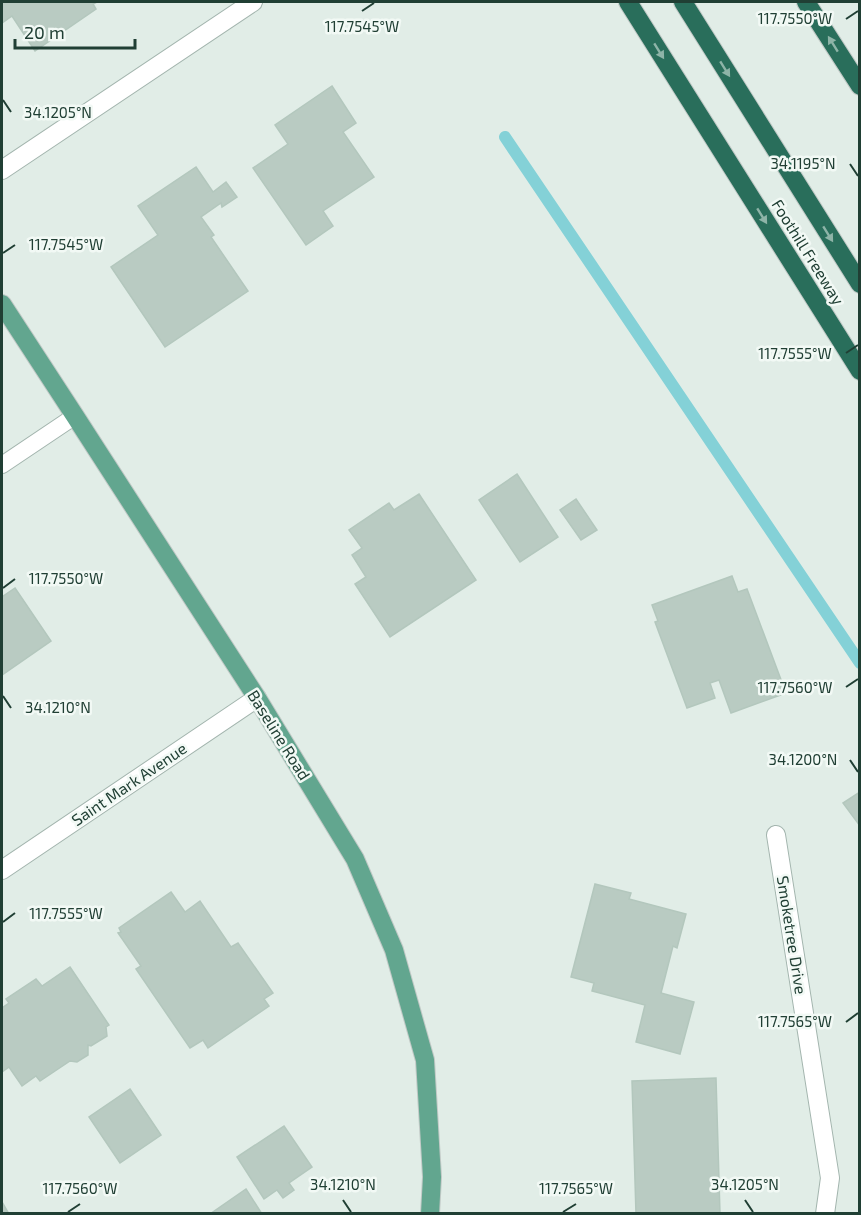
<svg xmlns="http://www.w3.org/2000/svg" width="861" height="1215" font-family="'Exo 2',sans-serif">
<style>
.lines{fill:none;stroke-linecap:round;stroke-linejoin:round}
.stream{stroke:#84d1d7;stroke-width:12}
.building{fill:#b9cbc2;stroke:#b3c7bd;stroke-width:1.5}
.service-casing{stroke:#a3b5ae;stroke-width:18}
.minor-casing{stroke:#a3b5ae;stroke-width:20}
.primary-casing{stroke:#c1c9c6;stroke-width:20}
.motorway-casing{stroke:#c1c9c6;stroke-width:20}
.service{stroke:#fff;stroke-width:16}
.minor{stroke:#fff;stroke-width:18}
.primary{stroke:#62a68f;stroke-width:18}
.motorway{stroke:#296e5b;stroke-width:18}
.oneway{fill:#8eb4a8}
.ticks{fill:none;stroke:#203f34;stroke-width:2}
.labels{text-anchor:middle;stroke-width:5;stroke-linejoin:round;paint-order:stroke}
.street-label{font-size:16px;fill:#203f34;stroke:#f2f9f5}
.ticks-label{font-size:15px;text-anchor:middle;fill:#203f34;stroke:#f2f9f5;stroke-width:5;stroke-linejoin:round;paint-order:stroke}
</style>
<rect width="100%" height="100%" fill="#e1ede7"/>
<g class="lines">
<path class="stream" d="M505,137L860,663"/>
</g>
<g class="building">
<path d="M2,2H97L93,4L96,9L35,51L12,16L2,23Z"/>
<path d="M332,86L356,123L343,132L374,177L323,211L333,226L306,245L253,168L288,144L275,125Z"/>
<path d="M196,167L213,192L226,182L237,197L222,207L221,203L201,217L214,235L211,237L248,291L165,347L111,267L158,235L138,206Z"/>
<path d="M517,474L558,537L520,562L479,500Z"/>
<path d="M419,494L476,580L390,637L355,584L366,577L352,555L362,548L349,530L389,503L394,510Z"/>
<path d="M576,499L597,530L581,540L560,510Z"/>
<path d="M732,576L738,592L747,589L786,693L731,713L719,680L710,683L715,698L687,708L655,622L658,621L652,605Z"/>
<path d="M15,588L51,641L2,675V597Z"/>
<path d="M860,792V826L843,803Z"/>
<path d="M595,884L631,893L629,899L686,914L677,948L673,946L661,993L694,1002L680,1054L636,1042L645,1005L592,991L594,983L571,977Z"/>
<path d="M171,892L185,912L200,901L231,947L238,943L273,993L264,999L269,1006L208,1048L203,1040L190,1048L136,969L141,966L118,933L121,932L119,928Z"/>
<path d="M70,967L109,1025L106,1027L107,1036L91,1046L88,1045V1055L77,1062L70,1061L40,1081L36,1076L22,1086L9,1067L2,1072V1008L9,1003L6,999L36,979L42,986Z"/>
<path d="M716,1078L720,1214H636L632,1081Z"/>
<path d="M130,1089L161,1135L120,1163L89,1117Z"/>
<path d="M284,1126L312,1167L289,1183L294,1190L283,1198L277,1190L264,1199L237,1157Z"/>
<path d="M246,1189L262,1214H210Z"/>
<path d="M2,1202L9,1214H2Z"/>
</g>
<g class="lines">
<defs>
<path id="service" d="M2,465L75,416"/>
<g id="minor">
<path d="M2,170L253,2"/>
<path d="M776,835L830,1178L825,1214"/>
<path d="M2,870L257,698"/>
</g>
<path id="primary" d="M2,304L75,416L257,698L355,859L394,950L425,1060L432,1177L430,1214"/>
<g id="motorway">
<path d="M628,2L860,371"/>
<path d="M683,2L860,284"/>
<path d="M806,2L860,86"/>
</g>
</defs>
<use href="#service" class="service-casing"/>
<use href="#minor" class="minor-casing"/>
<use href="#primary" class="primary-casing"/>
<use href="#motorway" class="motorway-casing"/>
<use href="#service" class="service"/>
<use href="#minor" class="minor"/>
<use href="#primary" class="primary"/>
<use href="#motorway" class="motorway"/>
</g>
<defs><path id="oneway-solid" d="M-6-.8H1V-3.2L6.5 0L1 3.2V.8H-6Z" transform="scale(1.5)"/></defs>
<g class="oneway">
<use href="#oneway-solid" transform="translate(833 44) rotate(-122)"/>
<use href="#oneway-solid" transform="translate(659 51) rotate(58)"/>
<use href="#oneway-solid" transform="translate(725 69) rotate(58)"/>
<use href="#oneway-solid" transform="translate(762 216) rotate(58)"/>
<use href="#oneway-solid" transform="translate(828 234) rotate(58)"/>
</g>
<path class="ticks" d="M362,11L374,3M846,19L858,11M3,100L11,112M850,164L858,176M3,253L15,245M846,353L858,345M3,588L15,579M846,687L858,679M3,696L11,708M850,760L858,772M3,922L15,913M846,1022L858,1013M343,1200L351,1212M745,1200L753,1212M68,1212L80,1204M563,1212L576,1204"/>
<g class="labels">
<g class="street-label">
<text transform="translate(808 252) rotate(58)" y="6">Foothill Freeway</text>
<text transform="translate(279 735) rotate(58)" y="6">Baseline Road</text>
<text transform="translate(129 784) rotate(-34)" y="6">Saint Mark Avenue</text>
<text transform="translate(792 935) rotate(81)" y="6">Smoketree Drive</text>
</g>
</g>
<g class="ticks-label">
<text x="795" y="24">117.7550°W</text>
<text x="362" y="32">117.7545°W</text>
<text x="58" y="118">34.1205°N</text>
<text x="803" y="169">34.1195°N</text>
<text x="66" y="250">117.7545°W</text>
<text x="795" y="359">117.7555°W</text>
<text x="66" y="584">117.7550°W</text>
<text x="795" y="693">117.7560°W</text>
<text x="58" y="713">34.1210°N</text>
<text x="803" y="765">34.1200°N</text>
<text x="66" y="919">117.7555°W</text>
<text x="795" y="1027">117.7565°W</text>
<text x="343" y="1190">34.1210°N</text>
<text x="745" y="1190">34.1205°N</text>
<text x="80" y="1194">117.7560°W</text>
<text x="576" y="1194">117.7565°W</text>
</g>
<rect width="861" height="1215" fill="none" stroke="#203f34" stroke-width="6"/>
<path d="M15 39v9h120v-9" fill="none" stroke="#203f34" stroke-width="3"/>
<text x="24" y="39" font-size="18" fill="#203f34" stroke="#f2f9f5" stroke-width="4.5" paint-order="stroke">20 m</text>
</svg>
